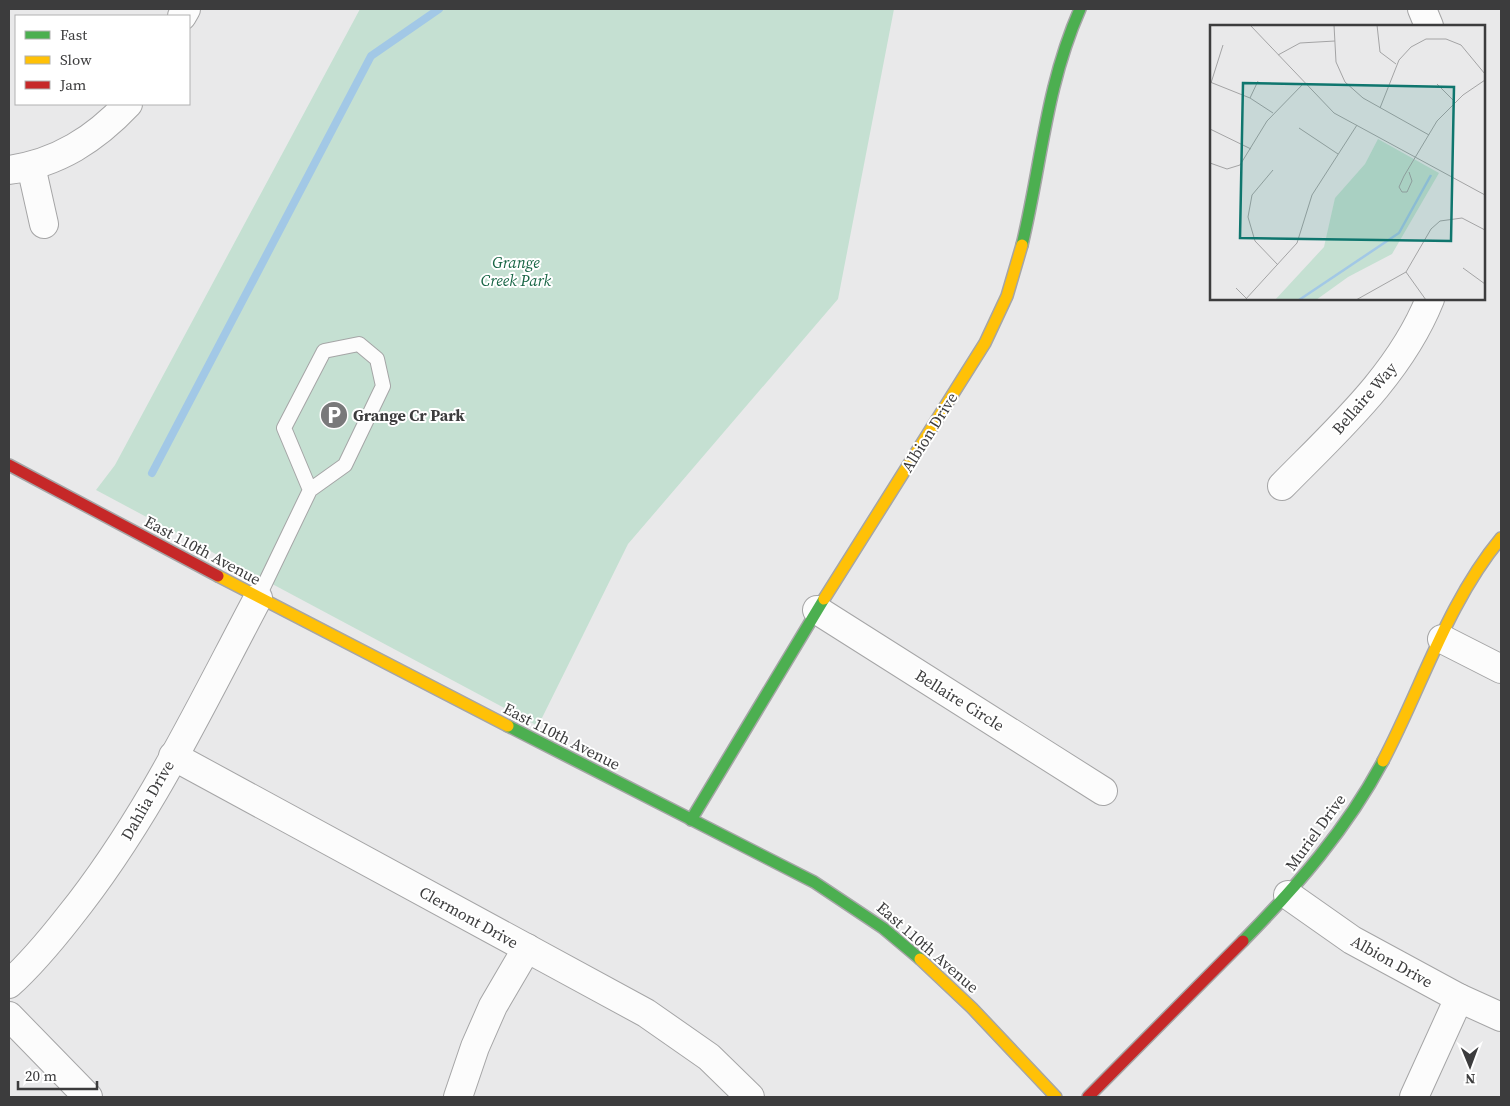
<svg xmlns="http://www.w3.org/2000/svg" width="1510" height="1106" font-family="'Source Serif 4',serif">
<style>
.green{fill:#c5e0d2}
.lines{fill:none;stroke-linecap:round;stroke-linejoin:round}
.stream{stroke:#a2c8e6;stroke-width:8}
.lane-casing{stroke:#a5a5a6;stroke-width:16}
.street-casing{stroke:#a5a5a6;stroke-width:30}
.fast-casing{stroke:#a5a5a6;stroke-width:14}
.slow-casing{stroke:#a5a5a6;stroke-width:14}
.jam-casing{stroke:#a5a5a6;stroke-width:14}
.lane{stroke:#fcfcfc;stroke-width:14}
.street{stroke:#fcfcfc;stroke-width:28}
.fast{stroke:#4caf50;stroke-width:11}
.slow{stroke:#ffc107;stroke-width:11}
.jam{stroke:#c62828;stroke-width:11}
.labels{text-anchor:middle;stroke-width:4;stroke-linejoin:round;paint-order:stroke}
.park-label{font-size:16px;font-style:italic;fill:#196646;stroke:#fff}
.street-label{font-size:16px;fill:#3c3c3d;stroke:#fff}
.poi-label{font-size:16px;font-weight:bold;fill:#3c3c3d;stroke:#fff;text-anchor:start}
.inset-river{fill:none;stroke:#a2c8e6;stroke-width:2.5}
.inset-road{fill:none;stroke:#a4a4a5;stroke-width:1}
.view{fill:#0f766e;fill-opacity:0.15;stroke:#0f766e;stroke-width:2.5}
.inset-edge{fill:none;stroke:#3c3c3d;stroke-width:2.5}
</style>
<rect width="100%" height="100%" fill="#e9e9ea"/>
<path class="green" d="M360,9H894L838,299L628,544L538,726L96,490L115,465Z"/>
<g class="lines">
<path class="stream" d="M152,473L371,56L439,9"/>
<defs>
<path id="lane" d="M258,598L310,490L345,465L383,386L377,359L359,344L324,351L284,428L310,490"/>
<g id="street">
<path d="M1422,9L1429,26"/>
<path d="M182,16L186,9"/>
<path d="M31,166L44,224"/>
<path d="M9,170C58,163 95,139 128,104"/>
<path d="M1282,486C1338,429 1400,374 1430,299"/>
<path d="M817,610L1103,791"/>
<path d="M1442,639L1501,669"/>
<path d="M173,756L646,1013L709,1057L750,1097"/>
<path d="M1288,895L1352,940L1459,998L1501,1017"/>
<path d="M9,984C31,964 51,940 69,917C147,820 200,707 258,598"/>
<path d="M9,1016L88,1097"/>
<path d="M458,1097L475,1047L493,1006L527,948"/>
<path d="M1414,1097L1459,998"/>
</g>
<g id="fast">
<path d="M1022,245C1042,162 1045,89 1080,9"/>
<path d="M508,726L814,882L883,928L920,959"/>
<path d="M691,820L824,599"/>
<path d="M1243,941C1296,887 1347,829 1383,761"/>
</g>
<g id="slow">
<path d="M218,576L508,726"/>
<path d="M824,599L985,343L1007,296L1022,245"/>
<path d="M1383,761C1422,687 1447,603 1501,538"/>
<path d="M920,959L972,1008L1056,1097"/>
</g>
<g id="jam">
<path d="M9,465L218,576"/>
<path d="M1088,1097L1243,941"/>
</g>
</defs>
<use href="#lane" class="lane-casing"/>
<use href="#street" class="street-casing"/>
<use href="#fast" class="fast-casing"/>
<use href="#slow" class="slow-casing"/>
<use href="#jam" class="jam-casing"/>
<use href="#lane" class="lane"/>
<use href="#street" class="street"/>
<use href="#fast" class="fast"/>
<use href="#slow" class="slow"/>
<use href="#jam" class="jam"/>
</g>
<defs>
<symbol id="parking-disc" viewBox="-11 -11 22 22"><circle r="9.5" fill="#79797a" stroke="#fff"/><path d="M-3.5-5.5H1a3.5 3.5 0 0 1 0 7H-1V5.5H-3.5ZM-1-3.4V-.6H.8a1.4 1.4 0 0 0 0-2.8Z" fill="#fff"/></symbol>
</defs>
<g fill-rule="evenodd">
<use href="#parking-disc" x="318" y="399" width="32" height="32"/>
</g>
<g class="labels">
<g class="park-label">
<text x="516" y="268">Grange<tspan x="516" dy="18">Creek Park</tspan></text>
</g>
<g class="street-label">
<text transform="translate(1364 398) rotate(-49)" y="6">Bellaire Way</text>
<text transform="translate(929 432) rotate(-58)" y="6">Albion Drive</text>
<text transform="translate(203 550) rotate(28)" y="6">East 110th Avenue</text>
<text transform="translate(960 700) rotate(32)" y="6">Bellaire Circle</text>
<text transform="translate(562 736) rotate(27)" y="6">East 110th Avenue</text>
<text transform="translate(147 800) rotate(-60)" y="6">Dahlia Drive</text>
<text transform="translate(1315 832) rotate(-54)" y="6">Muriel Drive</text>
<text transform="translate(469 917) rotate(29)" y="6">Clermont Drive</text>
<text transform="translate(928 947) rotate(41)" y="6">East 110th Avenue</text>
<text transform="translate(1392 961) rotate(29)" y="6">Albion Drive</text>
</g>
<g class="poi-label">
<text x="353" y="421">Grange Cr Park</text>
</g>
</g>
<g transform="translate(1210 25)">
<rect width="275" height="275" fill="#e9e9ea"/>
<path d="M168,114L229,148L182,229L138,252L106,275H65L114,222L125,173L155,139Z" fill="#c5e0d2"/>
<path class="inset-river" d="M89,275L189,208L221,150"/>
<path class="inset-road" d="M40,0L124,88L275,170M124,0L126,37L135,57L153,73L219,110M167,0L170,27L186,39M68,30L90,18L125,16M0,57L40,73L63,88M1,58L13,20M227,59L245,77M40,73L48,56M170,83L189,35L201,22L216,14H236L251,20L275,49M89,103L128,129M0,104L41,124M0,138L17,144L30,140L57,96L94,58M63,145L42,170L38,192L45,216L68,240M199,147L202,156L197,167H192L189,162L194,151L227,96L253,70L275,55M253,243L275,259M196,247L216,275M26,263L37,274M35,275L87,218L102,170L147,100M146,275L196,247L221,204L230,196L252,193L275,205"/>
<path class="view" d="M33,58L244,62L241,216L30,213Z"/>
<rect width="275" height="275" class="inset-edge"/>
</g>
<rect width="1510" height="1106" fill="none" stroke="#3c3c3d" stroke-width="20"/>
<rect x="15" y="15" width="175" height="90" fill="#ffffff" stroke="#b1b1b1"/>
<rect x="25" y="31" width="25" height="8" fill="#4caf50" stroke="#b1b1b1"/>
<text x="60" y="40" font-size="15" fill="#3c3c3d">Fast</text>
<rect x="25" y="56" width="25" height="8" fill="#ffc107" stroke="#b1b1b1"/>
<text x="60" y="65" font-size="15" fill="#3c3c3d">Slow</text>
<rect x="25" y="81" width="25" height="8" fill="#c62828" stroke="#b1b1b1"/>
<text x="60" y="90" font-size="15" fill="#3c3c3d">Jam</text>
<g transform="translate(1470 1066) rotate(179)" stroke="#ffffff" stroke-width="4" paint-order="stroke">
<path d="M0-4L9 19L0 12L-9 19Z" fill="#3c3c3d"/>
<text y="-8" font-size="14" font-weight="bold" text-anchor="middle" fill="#3c3c3d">N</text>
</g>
<path d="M18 1081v8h79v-8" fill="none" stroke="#3c3c3d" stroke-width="2.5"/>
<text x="25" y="1081" font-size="15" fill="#3c3c3d" stroke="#ffffff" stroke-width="4" paint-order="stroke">20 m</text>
</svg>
